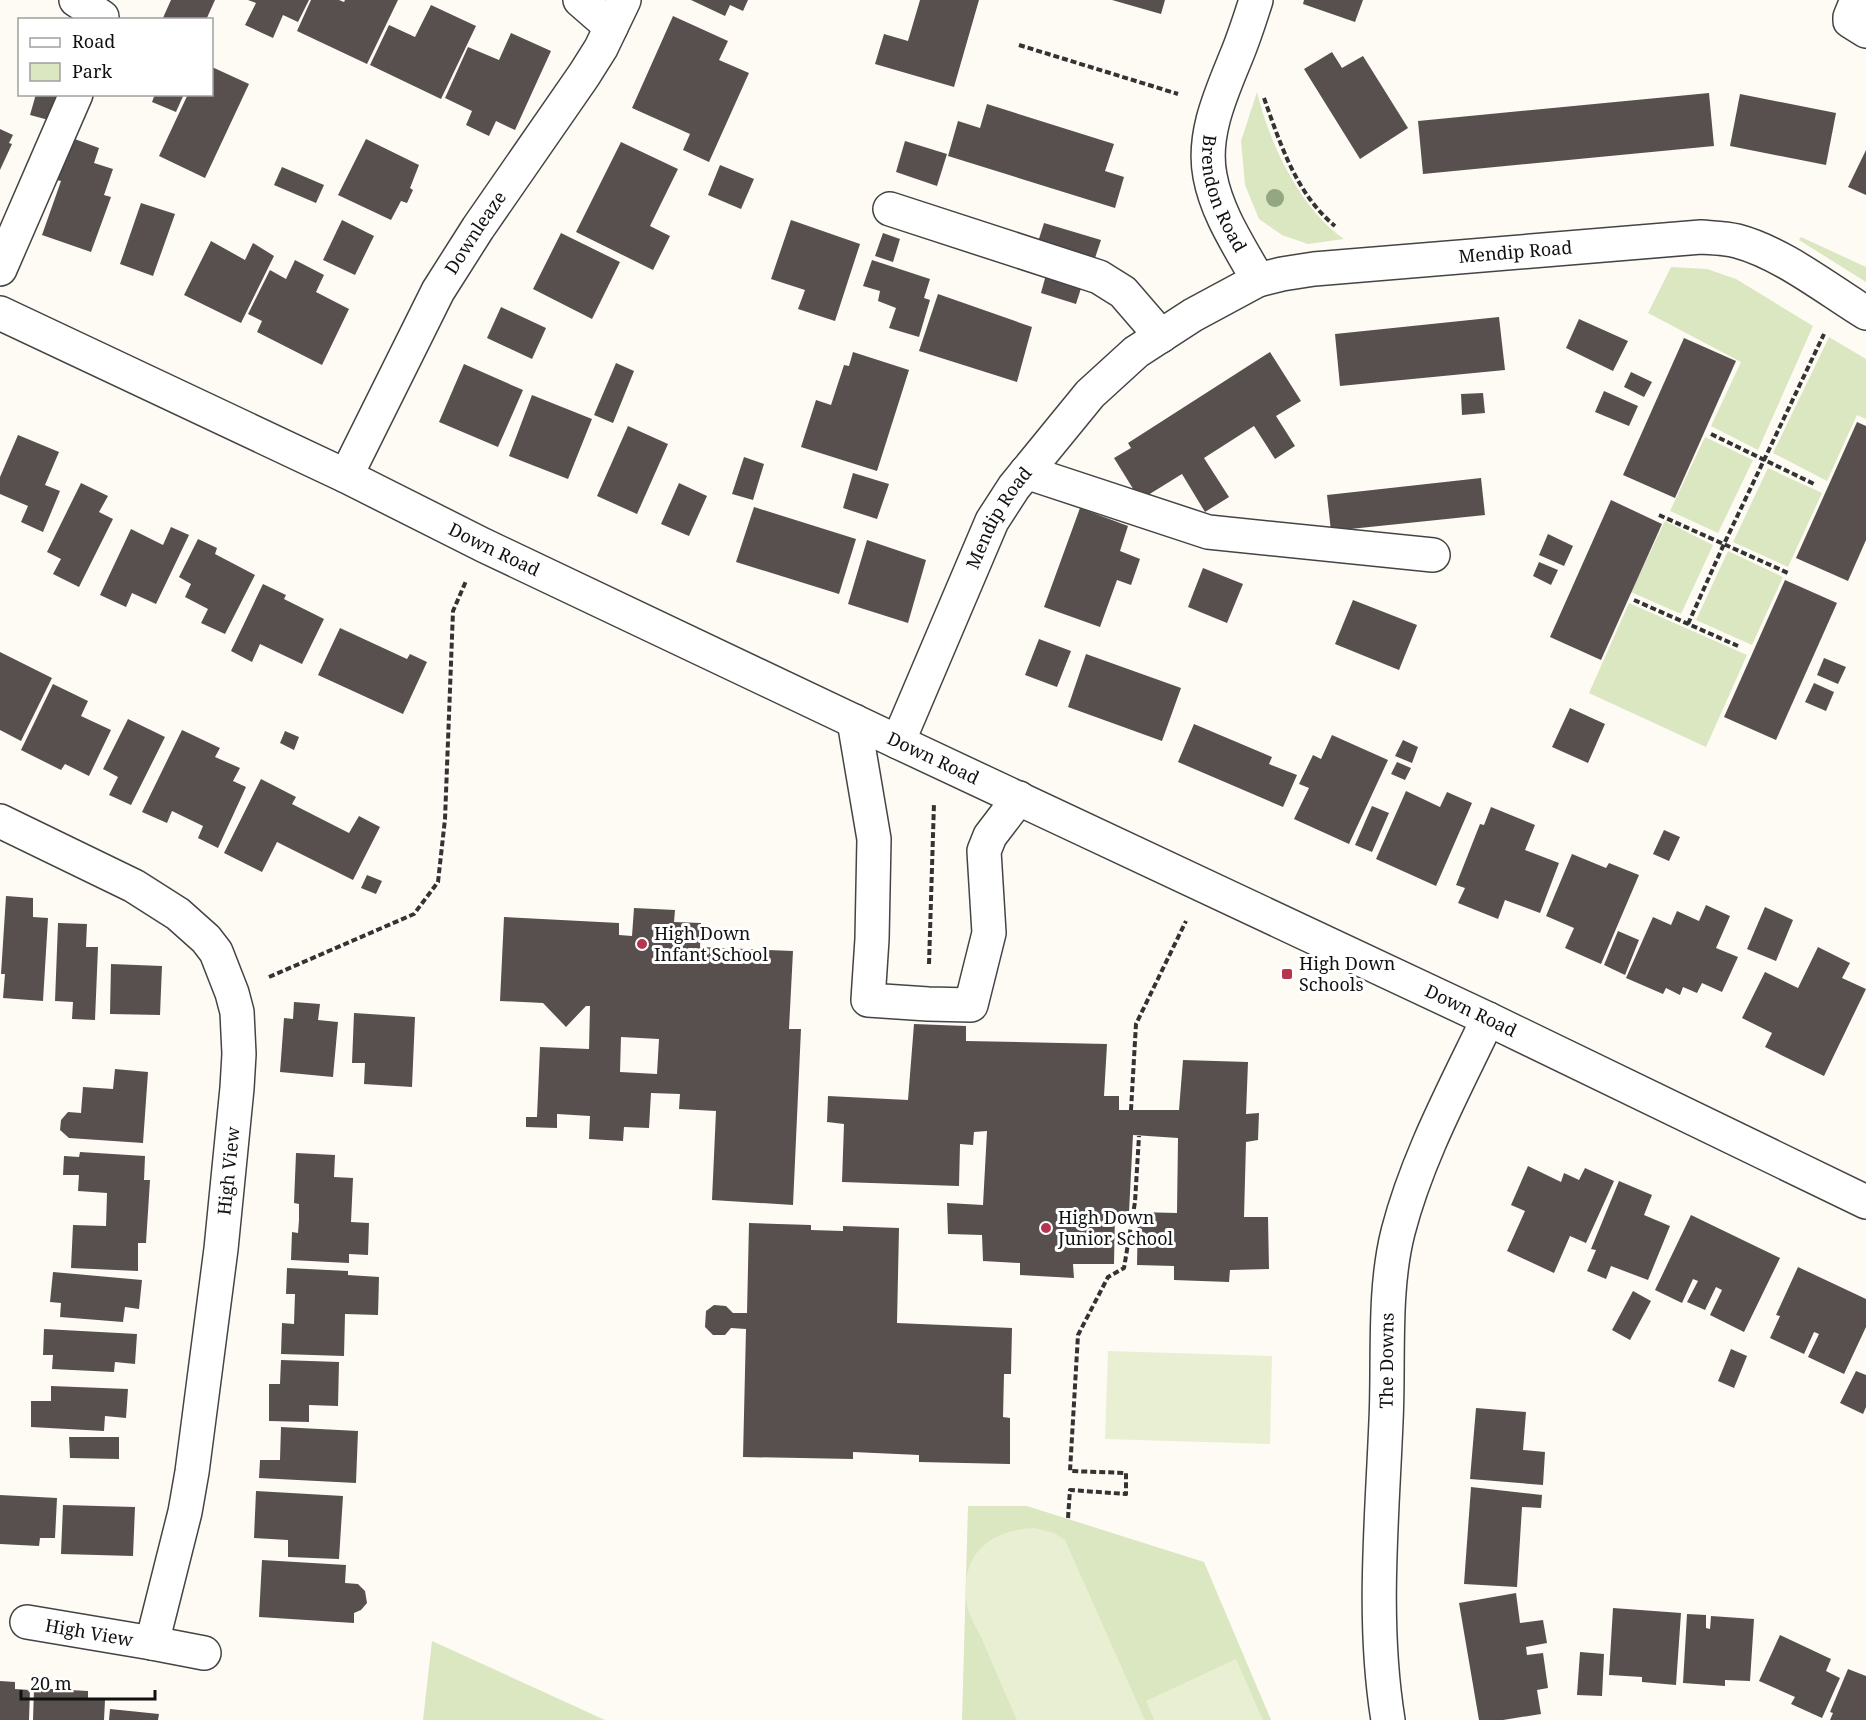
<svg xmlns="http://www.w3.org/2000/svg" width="1866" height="1720" font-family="'Noto Serif',serif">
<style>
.green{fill:#dae7c1}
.pitch{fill:#e9efd2}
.building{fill:#58504e;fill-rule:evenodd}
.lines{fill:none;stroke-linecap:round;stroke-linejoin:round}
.minor-casing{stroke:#444;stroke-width:36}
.path{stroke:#333;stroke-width:4;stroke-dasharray:6 3;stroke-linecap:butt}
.minor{stroke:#fff;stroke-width:33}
.tree{fill:#93a783}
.poi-dot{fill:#b5344e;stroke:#fff;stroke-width:2}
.labels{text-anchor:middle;stroke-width:6;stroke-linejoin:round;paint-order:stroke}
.street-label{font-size:18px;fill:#111;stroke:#fff}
.poi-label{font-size:18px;fill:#111;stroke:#fff;text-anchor:start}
</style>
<rect width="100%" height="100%" fill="#fefbf5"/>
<g class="green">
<path d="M1257,92C1269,142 1300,209 1344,239L1308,244L1282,235L1259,219L1245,185L1241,141Z"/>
<path d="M1801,237L1866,267V282L1799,240Z"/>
<path d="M1671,267L1707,269L1736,279L1813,326L1758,450L1711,426L1741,362L1648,313Z"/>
<path d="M1829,337L1866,359V419L1857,415L1827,481L1773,453Z"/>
<path d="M1705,437L1753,460L1718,533L1670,511Z"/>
<path d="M1768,468L1822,493L1788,567L1733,542Z"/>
<path d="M1665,521L1713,545L1681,614L1631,592Z"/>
<path d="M1728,551L1783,577L1752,645L1696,620Z"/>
<path d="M1629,603L1747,655L1706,747L1589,693Z"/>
<path d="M968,1506H1027L1204,1562L1271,1720H962Z"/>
<path d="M432,1641L605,1720H423Z"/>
</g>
<g class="pitch">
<path d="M1108,1351L1272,1356L1270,1444L1105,1439Z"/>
<path d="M1034,1528L1054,1533L1065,1540L1145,1720H1017C1005,1693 993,1666 982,1639C977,1629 969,1616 967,1605C959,1556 988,1530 1034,1528Z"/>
<path d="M1236,1659L1263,1720H1154L1146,1701Z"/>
</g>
<g class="building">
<path d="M171,0H215L206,20H162Z"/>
<path d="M248,0H309L298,22L283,15L273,38L245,25L256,3Z"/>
<path d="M311,0H339L344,2L345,0H398L367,64L297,31Z"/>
<path d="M691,0H748L743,11L730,5L725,16Z"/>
<path d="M920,0H979L954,87L875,64L884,34L908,41Z"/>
<path d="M1112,0H1165L1161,14Z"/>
<path d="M1304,0H1363L1355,22L1303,4Z"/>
<path d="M431,5L476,26L441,99L370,65L389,25L415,37Z"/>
<path d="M673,16L728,41L719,60L749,73L709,162L683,150L690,134L632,108Z"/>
<path d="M511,33L551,51L515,130L496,121L489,136L466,125L472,111L445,98L468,47L499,60Z"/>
<path d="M1332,52L1342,68L1363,56L1408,128L1360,159L1304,69Z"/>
<path d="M212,67L249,84L205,178L159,156L188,94H212Z"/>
<path d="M1709,93L1714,146L1423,174L1418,121Z"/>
<path d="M36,94H64L56,122L30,115Z"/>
<path d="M155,94H184L176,112L152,102Z"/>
<path d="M1740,94L1836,113L1826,165L1730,146Z"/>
<path d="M987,104L1114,144L1105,171L1124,177L1115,208L948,156L958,121L980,128Z"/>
<path d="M0,129L13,135L9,143L12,144L0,170Z"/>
<path d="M72,138L99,148L94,163L113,169L104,195L111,197L91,252L42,235L61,181L57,180Z"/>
<path d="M366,139L419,165L410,188L413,190L407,203L401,201L391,220L338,195Z"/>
<path d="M905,141L947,154L937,186L896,172Z"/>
<path d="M621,142L678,169L650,226L670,236L653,270L576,232Z"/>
<path d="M1866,150V195L1848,187Z"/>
<path d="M720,165L754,179L741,209L708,195Z"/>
<path d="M282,167L324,185L316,203L274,185Z"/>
<path d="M141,203L175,214L153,276L120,264Z"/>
<path d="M342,220L374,236L355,275L323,260Z"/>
<path d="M791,220L860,244L835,321L798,309L805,290L771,279Z"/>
<path d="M1044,223L1101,240L1094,261L1037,245Z"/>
<path d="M561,233L620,262L592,319L533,289Z"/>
<path d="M883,233L900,239L893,262L875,256Z"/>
<path d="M211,241L245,260L253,243L274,256L241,323L184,295Z"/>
<path d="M295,260L324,275L316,292L349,309L322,365L257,332L262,321L248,314L270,270L286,279Z"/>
<path d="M872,260L930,279L924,298L930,300L919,337L889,328L896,308L878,301L880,291L863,286Z"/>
<path d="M1047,271L1083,282L1076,304L1041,293Z"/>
<path d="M938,294L1032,327L1017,382L919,351Z"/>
<path d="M501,307L546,328L532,359L487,338Z"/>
<path d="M1499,317L1505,370L1340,386L1335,334Z"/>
<path d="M1579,319L1628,341L1613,371L1566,348Z"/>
<path d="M1684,338L1736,361L1675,498L1623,475Z"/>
<path d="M853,352L909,370L877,471L801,447L816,400L831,405L844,365L849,366Z"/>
<path d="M1270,352L1301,401L1276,416L1295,446L1275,459L1254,426L1204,458L1229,497L1205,512L1182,474L1140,500L1114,458L1131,448L1128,443Z"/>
<path d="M616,363L634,371L613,423L594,415Z"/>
<path d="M464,364L523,390L498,447L439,422Z"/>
<path d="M1631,372L1652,382L1644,397L1624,387Z"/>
<path d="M1604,391L1638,406L1629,426L1595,412Z"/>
<path d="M1483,393L1485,413L1462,415L1461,394Z"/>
<path d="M532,395L592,419L568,479L509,456Z"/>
<path d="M1857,422L1866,426V540L1848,581L1796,558Z"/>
<path d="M628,426L668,444L637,514L597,496Z"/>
<path d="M18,435L59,452L45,485L60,491L43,532L21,522L28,506L0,494V477Z"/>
<path d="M744,457L764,464L753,500L732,494Z"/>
<path d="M853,473L889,484L877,519L843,508Z"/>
<path d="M1481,478L1485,515L1331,531L1327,495Z"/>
<path d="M81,483L108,496L99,512L113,519L79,587L53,574L61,559L47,552Z"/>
<path d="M679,483L707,496L689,536L661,524Z"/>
<path d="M1611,500L1662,524L1601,660L1550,637Z"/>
<path d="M754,507L856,539L839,594L736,562Z"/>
<path d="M1080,508L1128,526L1120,551L1140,559L1131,585L1117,580L1100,627L1044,607Z"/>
<path d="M171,527L189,535L156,604L132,593L126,607L100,595L131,529L163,545Z"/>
<path d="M1548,534L1573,546L1564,566L1539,555Z"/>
<path d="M198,539L217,548L215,554L255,575L225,634L201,623L208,609L185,597L191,584L179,577Z"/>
<path d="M867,540L926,560L908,623L848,604Z"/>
<path d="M1539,562L1558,570L1551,585L1533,576Z"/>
<path d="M1203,568L1243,584L1227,623L1188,607Z"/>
<path d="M1785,580L1837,603L1776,740L1724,717Z"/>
<path d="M263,584L286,595L284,599L324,619L302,664L260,644L252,662L231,651Z"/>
<path d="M1353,600L1417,625L1399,670L1335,644Z"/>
<path d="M340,628L407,659L410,654L427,662L403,714L318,675Z"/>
<path d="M1039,639L1071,651L1057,687L1025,675Z"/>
<path d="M0,652L52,678L21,741L0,730Z"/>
<path d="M1086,654L1181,688L1162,741L1068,707Z"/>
<path d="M1824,658L1846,667L1838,684L1817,675Z"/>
<path d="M1814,683L1834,692L1826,711L1805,702Z"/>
<path d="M53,684L88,701L81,716L111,730L89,776L65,764L61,770L21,750Z"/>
<path d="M1570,708L1605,724L1588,763L1552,747Z"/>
<path d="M128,719L165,737L131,805L109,795L118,777L103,769Z"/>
<path d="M1194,724L1272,757L1269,764L1297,775L1283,807L1178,762Z"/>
<path d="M182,730L220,748L215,757L240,768L233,781L246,787L218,848L198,838L203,826L172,811L167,823L142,812Z"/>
<path d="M285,731L299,737L294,750L280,743Z"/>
<path d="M1332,735L1388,760L1349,844L1294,819L1309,788L1299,784L1313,755L1321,759Z"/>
<path d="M1403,740L1418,747L1412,763L1395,756Z"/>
<path d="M1397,762L1411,768L1405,780L1391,774Z"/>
<path d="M261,779L296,797L292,804L349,833L359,816L380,827L353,880L277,842L262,872L224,853Z"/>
<path d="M1406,791L1440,807L1447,792L1472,803L1436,886L1376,859Z"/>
<path d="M1372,806L1389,813L1372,852L1355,845Z"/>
<path d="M1491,807L1535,825L1525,850L1559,863L1540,913L1505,900L1498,919L1458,903L1465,888L1456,885L1480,824L1484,825Z"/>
<path d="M1664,830L1680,837L1669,861L1653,854Z"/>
<path d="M1572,854L1606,868L1609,863L1639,875L1601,964L1565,948L1574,928L1546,916Z"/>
<path d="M367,875L382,881L376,894L361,888Z"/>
<path d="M6,896L33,898V917L48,918L43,1001L3,998L5,974H1Z"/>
<path d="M1706,905L1730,916L1716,948L1738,957L1722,992L1702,983L1697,993L1683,987L1680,995L1666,988L1663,994L1626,978L1653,917L1671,925L1677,911L1699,921Z"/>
<path d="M1765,907L1793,920L1776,961L1747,949Z"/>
<path d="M634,908L675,910L674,922L701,923L700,947L793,951L789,1029H801L793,1205L712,1200L716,1111L679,1109L680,1094L651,1093L649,1128L624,1127L623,1141L589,1139L590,1116L557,1114V1128L526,1127V1117H537L540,1047L589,1049L590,1006H586L566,1027L543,1003L500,1001L504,917L619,923V935L632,936ZM621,1037L659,1039L657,1074L620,1072Z"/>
<path d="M58,923L87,924L86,947H98L95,1020L72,1019L73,1002L55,1001Z"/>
<path d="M1618,931L1639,940L1625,975L1604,965Z"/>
<path d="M1818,947L1850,963L1842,978L1866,989L1824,1076L1765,1047L1772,1033L1742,1018L1765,972L1798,988Z"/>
<path d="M111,964L162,966L160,1015L110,1014Z"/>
<path d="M294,1002L320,1004L318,1020L338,1022L333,1077L280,1072L284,1018L293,1019Z"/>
<path d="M354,1013L415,1017L412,1087L364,1084L365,1063H352Z"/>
<path d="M914,1024L966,1026V1041L1107,1044L1104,1096H1119V1110H1179L1183,1060L1248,1062L1246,1114L1259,1113L1258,1140L1246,1142L1244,1217H1268L1269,1269L1230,1270L1229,1282L1174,1280V1266L1137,1265L1138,1212L1177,1213L1178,1138L1133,1135L1129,1212L1115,1213L1114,1264H1073L1074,1278L1020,1275V1263L983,1261L982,1235L948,1234L947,1203L983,1205L987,1131L974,1132L973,1145L960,1144L959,1186L842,1182L844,1124L827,1122L828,1096L908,1100Z"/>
<path d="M115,1069L148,1072L143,1143L69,1138L60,1130L61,1120L68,1112L81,1113L83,1087L113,1089Z"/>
<path d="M80,1152L145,1156L144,1180H150L146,1243H138V1271L71,1268L73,1225L106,1226L107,1193L78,1191L79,1175H63L64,1156L79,1157Z"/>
<path d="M296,1153L335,1155L334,1177L353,1178L351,1222L369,1223L368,1255L349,1254V1263L291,1260L292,1232L298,1233L299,1220V1204L294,1203Z"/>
<path d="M1528,1166L1561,1182L1564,1173L1579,1180L1585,1168L1614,1181L1586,1243L1570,1236L1554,1273L1507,1251L1525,1211L1511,1205Z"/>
<path d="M1619,1181L1652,1195L1644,1215L1670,1226L1648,1280L1611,1266L1606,1279L1587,1271L1596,1250L1591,1249Z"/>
<path d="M1691,1215L1780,1258L1744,1332L1710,1315L1722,1290L1716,1287L1705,1310L1687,1302L1698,1281L1693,1279L1682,1303L1655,1290Z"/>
<path d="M749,1223L811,1225V1230L843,1231V1226L899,1228L897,1323L1012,1328L1011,1374H1004L1003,1417L1010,1418V1464L919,1462V1455L853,1452V1459L743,1457L746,1329L731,1328L725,1335H713L705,1327L706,1311L714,1305L726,1306L733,1313H747Z"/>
<path d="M1798,1267L1866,1299V1327L1844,1374L1808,1357L1819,1334L1814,1332L1804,1354L1770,1338L1780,1316L1776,1315Z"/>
<path d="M287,1268L348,1271V1275L379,1277L378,1315L345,1314L344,1356L281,1354L282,1323L294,1324L295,1294H286Z"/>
<path d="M53,1272L142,1280L139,1309L125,1307L123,1322L60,1317L61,1303L50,1302Z"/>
<path d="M1633,1291L1651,1301L1630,1340L1612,1330Z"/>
<path d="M44,1329L137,1334L135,1364L115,1362L114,1372L52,1369L53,1355H43Z"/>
<path d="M1731,1349L1747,1356L1734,1388L1718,1381Z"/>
<path d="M281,1360L339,1362L338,1406L309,1405V1422L269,1421V1384H280Z"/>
<path d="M1856,1371L1866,1375V1407L1863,1414L1840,1403Z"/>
<path d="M51,1386L128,1389L126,1418L105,1416L104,1431L31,1427V1401H51Z"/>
<path d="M1476,1408L1526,1412L1523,1450L1545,1452L1543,1485L1470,1479Z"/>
<path d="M281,1427L358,1431L356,1483L259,1478L260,1460H280Z"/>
<path d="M69,1437H119V1459L70,1458Z"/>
<path d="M1471,1487L1542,1495L1541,1508L1522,1507L1517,1587L1464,1584Z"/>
<path d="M256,1491L343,1496L339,1559L288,1557V1540L254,1538Z"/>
<path d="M0,1495L57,1498L55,1538H40L39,1546L0,1544Z"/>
<path d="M63,1505L135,1507L133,1556L61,1554Z"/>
<path d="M262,1560L346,1565L345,1583L358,1584L365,1591L367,1603L361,1610L354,1613V1623L259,1617Z"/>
<path d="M1516,1593L1520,1623L1543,1620L1547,1643L1526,1647L1527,1655L1543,1653L1548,1688L1537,1690L1541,1714L1503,1720H1479L1459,1603Z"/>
<path d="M1613,1608L1681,1613L1676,1685L1642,1682V1677L1609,1675Z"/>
<path d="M1687,1614L1706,1615V1628L1710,1629L1711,1616L1754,1619L1750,1681L1725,1680V1686L1683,1683Z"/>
<path d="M1780,1635L1831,1659L1826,1671L1840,1678L1822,1718L1791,1704L1795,1697L1759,1681Z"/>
<path d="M1580,1652L1604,1654L1602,1696L1577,1695Z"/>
<path d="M1848,1669L1866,1676V1720H1830L1833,1713L1830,1712Z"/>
<path d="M0,1681L15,1682V1689L30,1690L29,1720H0Z"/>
<path d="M34,1688L88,1691V1699L105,1700L104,1720H33Z"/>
<path d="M110,1709L159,1714L158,1720H109Z"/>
</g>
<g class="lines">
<defs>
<g id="minor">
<path d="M76,0L102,17V20"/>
<path d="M580,0L611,27"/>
<path id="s1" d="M1256,0C1250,19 1244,38 1236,57C1221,94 1202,135 1210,176C1217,214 1240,247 1258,280"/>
<path d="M1857,0L1850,17V21L1866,31"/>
<path d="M890,209L1099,277L1123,292L1161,336"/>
<path d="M0,269L76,94"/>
<path id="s2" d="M0,313L346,476L483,545L898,742L1488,1019L1866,1202"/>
<path d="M1026,472L1208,532L1433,555"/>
<path id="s3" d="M346,476L438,291L478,228L584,75L601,48L624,0"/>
<path d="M854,721L874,839L872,939L868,1000L928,1004L971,1005L989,933L984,851L990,836L1019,798"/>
<path id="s4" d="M898,742L992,521L1014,487L1090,394L1136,352L1193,315L1258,280L1282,274L1314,269L1701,237C1713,238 1725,238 1737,241C1782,253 1827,289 1866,313"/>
<path d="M0,821L134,886L178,914L206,939L216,952L232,993L237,1012L239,1054L237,1088L221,1249L192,1472L185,1512L152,1643L27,1622"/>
<path d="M152,1643L204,1653"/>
<path id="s5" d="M1388,1720C1372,1621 1382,1521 1386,1421C1389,1360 1383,1291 1398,1232C1417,1158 1455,1088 1488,1019"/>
</g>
</defs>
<use href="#minor" class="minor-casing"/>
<g class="path">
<path d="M1019,45L1178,94"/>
<path d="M1264,98C1280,143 1296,194 1335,226"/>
<path d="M1711,434L1814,484"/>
<path d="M1659,515L1788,573"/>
<path d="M1634,600L1738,646"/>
<path d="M1688,624L1724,544L1824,334"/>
<path d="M929,964L934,803"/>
<path d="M269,977L414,914L438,882L445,819L453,611L466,581"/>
<path d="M1131,1110L1136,1024L1186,921"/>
<path d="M1068,1518L1070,1490L1126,1494V1473L1070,1471L1078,1335L1108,1277L1124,1268L1135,1202L1139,1136"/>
</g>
<use href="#minor" class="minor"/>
</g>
<circle class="tree" cx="1275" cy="198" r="9"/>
<g class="poi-dot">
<circle cx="642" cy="944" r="6"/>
<rect x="1281" y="968" width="12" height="12" rx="3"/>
<circle cx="1046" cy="1228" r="6"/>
</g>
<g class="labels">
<g class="street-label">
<text dy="6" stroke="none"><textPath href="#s1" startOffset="204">Brendon Road</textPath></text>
<text dy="6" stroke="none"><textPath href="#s3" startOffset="276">Downleaze</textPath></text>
<text dy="6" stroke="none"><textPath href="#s4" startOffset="864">Mendip Road</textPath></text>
<text dy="6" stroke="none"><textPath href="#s4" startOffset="246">Mendip Road</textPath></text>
<text dy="6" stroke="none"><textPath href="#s2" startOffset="548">Down Road</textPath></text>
<text dy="6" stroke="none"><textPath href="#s2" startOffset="1034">Down Road</textPath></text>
<text dy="6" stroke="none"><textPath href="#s2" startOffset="1628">Down Road</textPath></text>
<text transform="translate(229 1171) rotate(-84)" y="6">High View</text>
<text dy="6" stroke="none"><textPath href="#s5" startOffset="360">The Downs</textPath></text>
<text transform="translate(89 1633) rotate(10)" y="6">High View</text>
</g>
<g class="poi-label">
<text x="654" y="940">High Down<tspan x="654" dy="21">Infant School</tspan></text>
<text x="1299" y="970">High Down<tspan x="1299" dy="21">Schools</tspan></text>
<text x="1058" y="1224">High Down<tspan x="1058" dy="21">Junior School</tspan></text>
</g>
</g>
<rect x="18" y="18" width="195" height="78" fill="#ffffff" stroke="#a0a0a0" stroke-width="1.5"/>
<rect x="30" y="38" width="30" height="9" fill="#ffffff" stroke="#a0a0a0" stroke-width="1.5"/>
<text x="72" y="48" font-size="18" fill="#111111">Road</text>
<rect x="30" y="63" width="30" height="18" fill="#dae7c1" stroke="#a0a0a0" stroke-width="1.5"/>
<text x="72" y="78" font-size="18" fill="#111111">Park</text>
<path d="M21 1690v9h134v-9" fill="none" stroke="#111111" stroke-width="3"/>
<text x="30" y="1690" font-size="18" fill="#111111" stroke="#ffffff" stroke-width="4.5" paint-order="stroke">20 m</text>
</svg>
